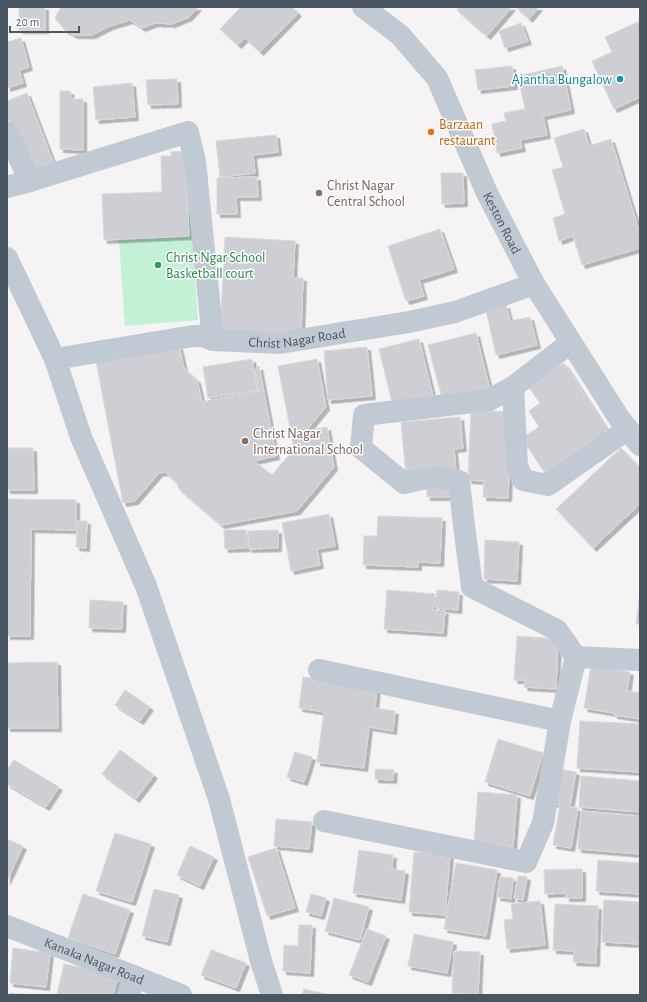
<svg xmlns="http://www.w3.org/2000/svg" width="647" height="1002" font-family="'Alegreya Sans',sans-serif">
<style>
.green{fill:#c3f1d5}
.building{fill:#cdcfd5;stroke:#d7d9de;filter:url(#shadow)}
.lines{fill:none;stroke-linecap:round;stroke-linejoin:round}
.minor{stroke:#c1cad2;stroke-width:22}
.culture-dot{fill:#0f9aa8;stroke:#fff;stroke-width:1.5}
.food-dot{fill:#e8710a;stroke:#fff;stroke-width:1.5}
.education-dot{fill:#8d6e63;stroke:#fff;stroke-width:1.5}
.leisure-dot{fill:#2e9e5b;stroke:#fff;stroke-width:1.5}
.labels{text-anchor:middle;stroke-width:3;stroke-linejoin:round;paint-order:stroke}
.culture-label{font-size:14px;fill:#0d838f;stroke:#fff;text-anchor:end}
.food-label{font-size:14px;fill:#c56008;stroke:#fff;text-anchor:start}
.education-label{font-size:14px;fill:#785e54;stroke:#fff;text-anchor:start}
.street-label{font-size:14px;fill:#4a5661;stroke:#fff}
.leisure-label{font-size:14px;fill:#27864d;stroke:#fff;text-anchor:start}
</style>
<defs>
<filter id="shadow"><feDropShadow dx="3.5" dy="3.5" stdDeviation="0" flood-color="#0004"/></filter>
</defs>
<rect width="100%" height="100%" fill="#f5f3f3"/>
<path class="green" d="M117,211H190L198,320L125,326Z"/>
<g class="building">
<rect x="19" y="7" width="26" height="23"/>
<path d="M61,7H198L189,17L172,24L155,23L142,28L130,20L110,26L92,35H74L65,30L55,18Z"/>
<path d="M241,7H292L298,13L260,52L245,38L238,45L220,29Z"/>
<path d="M459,7H512L487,36L457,10Z"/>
<path d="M516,7H539L529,19Z"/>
<path d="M640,21V97L614,109L592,61L612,52L605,37Z"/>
<path d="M521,23L528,41L505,48L499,31Z"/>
<path d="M21,38L29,67L19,70L23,83L7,88V42Z"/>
<path d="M512,66L514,86L478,90L475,70Z"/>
<path d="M562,66L571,110L543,116L547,135L520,140L522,148L497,153L492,124L506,121L504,113L525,109L518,76Z"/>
<path d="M177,79L178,104L148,105L146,80Z"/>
<path d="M132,83L135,117L96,120L93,87Z"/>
<path d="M60,91H70L71,99H83V150L60,149Z"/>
<path d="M27,93L53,162L28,171L7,115V101Z"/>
<path d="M584,129L589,146L611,139L640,234V248L582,265L573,236L559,241L553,218L565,214L552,170L563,167L554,138Z"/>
<path d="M276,135L278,152L253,155L255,173L220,177L216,141Z"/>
<path d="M185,151L189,236L104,240L102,194L162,192L161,156H171V152Z"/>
<path d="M441,173H463L464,203L442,204Z"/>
<path d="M257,177L258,197H236L237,214H217V178Z"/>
<path d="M440,229L454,269L419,280L424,296L406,301L388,246Z"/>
<path d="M225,237L295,241L293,278H303L301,336L220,332Z"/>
<path d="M506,305L510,321L530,317L537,345L496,355L486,310Z"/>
<path d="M476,333L490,390L443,402L428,345Z"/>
<path d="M419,339L433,396L393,406L379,349Z"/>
<path d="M179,346L184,368L197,380L202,402L259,391L255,370L259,366L276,456L254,461L272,475L294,449L278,366L317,359L326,407L306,431L327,427L334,467L297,511L221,525L179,489L177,483L165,472L159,473L135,501L123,503L96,361Z"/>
<path d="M367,347L372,396L328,400L324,351Z"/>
<path d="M252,359L257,390L208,398L203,367Z"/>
<path d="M564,363L612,437L548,478L522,438L539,427L529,411L540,403L528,386Z"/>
<path d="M471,410L512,412L508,498L483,497L484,481L468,480Z"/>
<path d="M460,417L463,448L454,449L456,471L406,476L401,422Z"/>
<path d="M7,448H33L34,490H7Z"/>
<path d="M621,448L640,468V504L593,548L556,509Z"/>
<rect x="427" y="480" width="26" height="17"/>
<path d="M7,499L76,500V530L31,529L30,636H7Z"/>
<path d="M329,514L335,546L317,549L320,565L291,571L282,523Z"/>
<path d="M378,516L442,518L440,563L418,562V567L363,565L364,536H377Z"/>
<path d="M78,521H87L86,548L76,547Z"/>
<path d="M224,530H246L247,548L225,549Z"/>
<path d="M278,530V548L249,549L248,531Z"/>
<path d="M485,540L519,542L517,581L484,579Z"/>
<path d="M387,590L435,594L433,610L445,611L443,633L384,629Z"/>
<path d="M437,590L459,592L458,610L436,608Z"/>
<path d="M640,593V624H636Z"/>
<path d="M90,600L123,602L122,629L89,628Z"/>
<path d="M517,636L558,639L556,689L524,687L525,680H514Z"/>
<path d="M57,662L58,728H7V663Z"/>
<path d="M591,666L630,672L627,691L640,693V719L614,715V713L584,708Z"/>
<path d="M303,677L377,687L375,708L395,711L393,731L369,727L364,768L317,762L324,712L299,708Z"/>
<path d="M125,690L150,707L140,721L115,705Z"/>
<path d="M580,721L640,724V772L577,768Z"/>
<path d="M498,739L543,753L530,796L485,782Z"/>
<path d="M120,750L154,775L136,799L102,774Z"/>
<path d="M295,752L312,757L304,782L287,777Z"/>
<path d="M14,760L59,787L46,807L7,784V770Z"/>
<path d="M375,769L394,770L393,780L375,779Z"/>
<path d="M558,769L576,772L570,807L578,808L571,848L553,845L560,805L552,803Z"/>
<path d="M581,776L640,781V812L579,807Z"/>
<path d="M478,792L517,795L513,847L474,843Z"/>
<path d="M581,811L640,816V854L578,849Z"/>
<path d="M276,819L312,822L309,849L274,846Z"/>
<path d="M115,833L151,844L132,902L96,891Z"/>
<path d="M7,839L23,846L7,881Z"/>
<path d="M190,846L214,857L200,886L177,875Z"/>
<path d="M276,848L295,908L267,916L248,857Z"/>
<path d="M359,850L393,855L392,869L405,871L401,900L353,893Z"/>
<path d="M414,852L450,855L445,915L409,912Z"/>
<path d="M598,860L640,863V894L596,891Z"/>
<path d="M456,863L497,870L486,936L444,929Z"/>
<path d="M582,869V898H566V893L545,894L544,870Z"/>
<path d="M518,876L527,877L523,900L514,898Z"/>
<path d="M500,877L513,878L511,899L497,897Z"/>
<path d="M154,889L179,895L167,942L142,936Z"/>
<path d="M83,894L130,910L115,954L68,938Z"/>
<path d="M311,894L326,898L321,916L306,912Z"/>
<path d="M334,898L369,907L360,940L325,931Z"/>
<path d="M604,900L640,902V944L602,942Z"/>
<path d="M540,901L545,945L507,949L504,920L513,919L511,904Z"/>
<path d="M555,904L598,906L596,963L573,962L574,951L553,950Z"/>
<path d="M299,925H312L310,973L283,971L284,945L298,946Z"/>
<path d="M367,929L386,936L368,982L349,975Z"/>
<path d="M414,934L453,942L447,973L408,966Z"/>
<path d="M13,948L50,953L46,987L10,983Z"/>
<path d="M211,950L246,963L236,988L201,975Z"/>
<path d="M454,951L480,952L478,995L452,993Z"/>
<path d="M64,964L118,975L113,995H57Z"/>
<path d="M304,989L330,995H302Z"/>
<path d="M10,993L30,995H10Z"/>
</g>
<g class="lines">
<g class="minor">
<path id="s1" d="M363,7L400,35L437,78L487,193L534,284L619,418L640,445"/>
<path d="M7,132L30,181"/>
<path d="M7,187L30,181L188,132L195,161L213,340"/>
<path d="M7,258L55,359L81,437L146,586L219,799L261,961L272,995"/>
<path d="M570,343L513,387L517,465L523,480L548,485L628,429"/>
<path id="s2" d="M55,359L193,336H202L213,340L280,343L409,322L455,312L534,284"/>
<path d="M513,387L489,400L364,415L361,448L404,483C425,478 438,475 459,481L464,526L472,587L557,630L576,657"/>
<path d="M319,670L560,721"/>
<path d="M324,821L526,862L543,823L560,721L576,657L640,660"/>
<path id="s3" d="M7,926L181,995"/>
<path d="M128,995L136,977"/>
</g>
</g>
<circle class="culture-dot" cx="620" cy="79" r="4"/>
<circle class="food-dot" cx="431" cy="132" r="4"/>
<g class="education-dot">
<circle cx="319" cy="193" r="4"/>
<circle cx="245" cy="441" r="4"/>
</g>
<circle class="leisure-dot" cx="158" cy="265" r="4"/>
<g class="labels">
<g class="culture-label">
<text x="612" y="84">Ajantha Bungalow</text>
</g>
<g class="food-label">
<text x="439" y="129">Barzaan<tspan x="439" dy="16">restaurant</tspan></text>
</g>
<g class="education-label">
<text x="327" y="190">Christ Nagar<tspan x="327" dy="16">Central School</tspan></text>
<text x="253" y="438">Christ Nagar<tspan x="253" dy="16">International School</tspan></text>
</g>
<g class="street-label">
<text dy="5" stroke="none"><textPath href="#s1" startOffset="262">Keston Road</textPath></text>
<text dy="5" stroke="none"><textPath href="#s2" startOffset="245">Christ Nagar Road</textPath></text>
<text dy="5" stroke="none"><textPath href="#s3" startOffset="94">Kanaka Nagar Road</textPath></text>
</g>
<g class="leisure-label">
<text x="166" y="262">Christ Ngar School<tspan x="166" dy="16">Basketball court</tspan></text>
</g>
</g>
<rect width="647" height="1002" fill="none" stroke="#4a5661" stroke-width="16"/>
<path d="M10 26v6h69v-6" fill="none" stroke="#4a5661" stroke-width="2"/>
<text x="16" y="26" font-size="12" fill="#4a5661" stroke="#ffffff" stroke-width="3" paint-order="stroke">20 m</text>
</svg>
